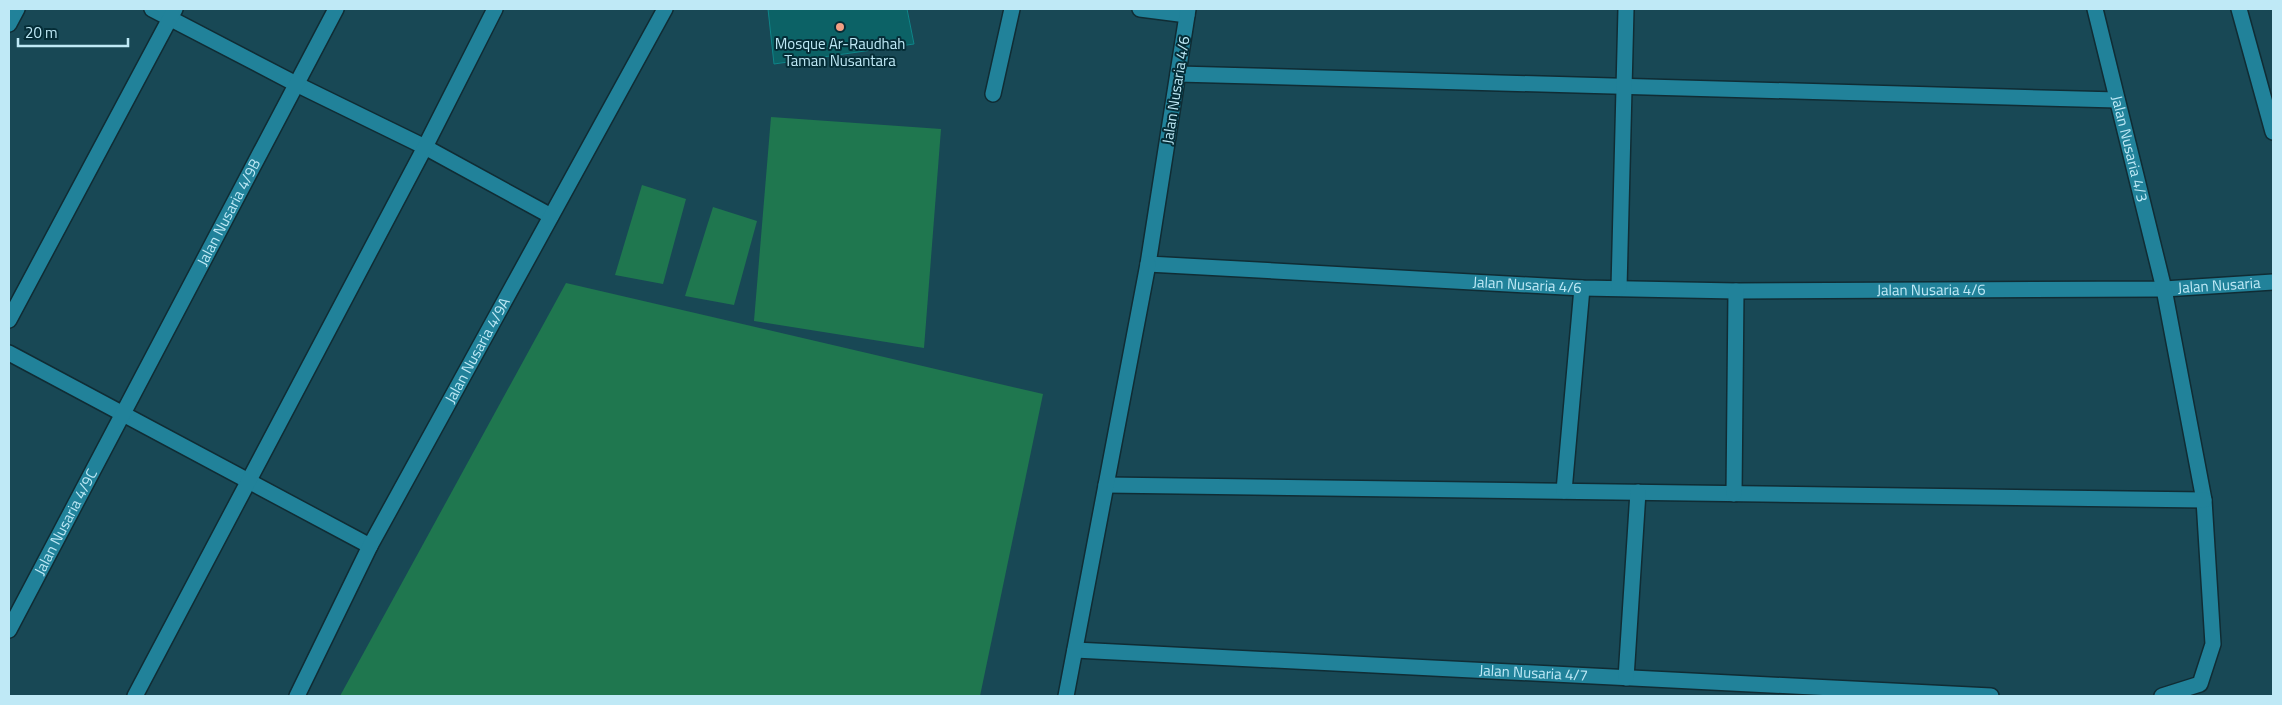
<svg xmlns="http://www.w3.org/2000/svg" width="2282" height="705" font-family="'Titillium Web',sans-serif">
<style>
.grass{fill:#1f774f}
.building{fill:#0c6266;stroke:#0e8488}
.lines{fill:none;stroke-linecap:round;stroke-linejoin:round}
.minor-casing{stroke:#102c34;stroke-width:18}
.minor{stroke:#21829a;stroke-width:15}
.poi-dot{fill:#f39f84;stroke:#052d37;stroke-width:2}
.labels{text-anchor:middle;stroke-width:4;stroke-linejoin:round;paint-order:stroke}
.poi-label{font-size:15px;fill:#bfe9f6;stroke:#052d37}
.street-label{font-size:15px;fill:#bfe9f6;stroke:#052d37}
</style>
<rect width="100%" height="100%" fill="#184855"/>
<g class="grass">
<path d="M771,117L941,129L924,348L754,321Z"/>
<path d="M642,185L686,199L663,284L615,275Z"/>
<path d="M713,207L757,221L734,305L685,296Z"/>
<path d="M566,283L1043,394L980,696H340Z"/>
</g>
<path class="building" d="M768,9H907L914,44L774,64Z"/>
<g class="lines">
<defs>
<g id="minor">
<path d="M152,9L296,84L425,147L551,216"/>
<path d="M1140,9L1187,15"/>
<path id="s1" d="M1188,9L1148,264L1582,288L1736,291L2164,289L2273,282"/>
<path id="s2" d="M2095,9L2164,289L2204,500L2213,644L2200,684L2162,696"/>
<path d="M2239,9L2273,132"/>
<path d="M9,24L17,9"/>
<path d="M1178,74L2117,100"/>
<path d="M993,94L1012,9"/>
<path d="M1619,288L1626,9"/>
<path d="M9,320L175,9"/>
<path d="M9,353L370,546"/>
<path d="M1106,485L2204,500"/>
<path d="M1564,491L1582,288"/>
<path d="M1734,494L1736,291"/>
<path id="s3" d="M9,630L336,9"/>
<path id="s4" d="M1075,650L1991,696"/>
<path d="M1626,678L1638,492"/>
<path d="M135,696L425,147L495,9"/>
<path id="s5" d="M297,696L370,546L665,9"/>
<path d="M1066,696L1148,264"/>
</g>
</defs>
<use href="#minor" class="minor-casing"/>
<use href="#minor" class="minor"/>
</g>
<circle class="poi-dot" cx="840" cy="27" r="5"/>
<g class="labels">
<g class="poi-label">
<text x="840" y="49">Mosque Ar-Raudhah<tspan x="840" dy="17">Taman Nusantara</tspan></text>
</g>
<g class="street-label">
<text transform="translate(1176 90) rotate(-81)" y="5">Jalan Nusaria 4/6</text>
<text dy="5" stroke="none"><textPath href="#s2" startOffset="144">Jalan Nusaria 4/3</textPath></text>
<text dy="5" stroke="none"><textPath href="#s3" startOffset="472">Jalan Nusaria 4/9B</textPath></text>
<text dy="5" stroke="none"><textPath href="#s1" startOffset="638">Jalan Nusaria 4/6</textPath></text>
<text dy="5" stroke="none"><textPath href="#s1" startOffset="1330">Jalan Nusaria</textPath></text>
<text dy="5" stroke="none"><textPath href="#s1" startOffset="1042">Jalan Nusaria 4/6</textPath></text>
<text dy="5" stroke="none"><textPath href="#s5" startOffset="390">Jalan Nusaria 4/9A</textPath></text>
<text dy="5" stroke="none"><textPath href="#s3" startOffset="122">Jalan Nusaria 4/9C</textPath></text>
<text dy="5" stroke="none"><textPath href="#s4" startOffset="459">Jalan Nusaria 4/7</textPath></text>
</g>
</g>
<rect width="2282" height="705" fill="none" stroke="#bfe9f6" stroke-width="20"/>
<path d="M18 38v8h110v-8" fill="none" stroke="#bfe9f6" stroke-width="2.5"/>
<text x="25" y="38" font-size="15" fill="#bfe9f6" stroke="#052d37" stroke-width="4" paint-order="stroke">20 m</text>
</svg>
